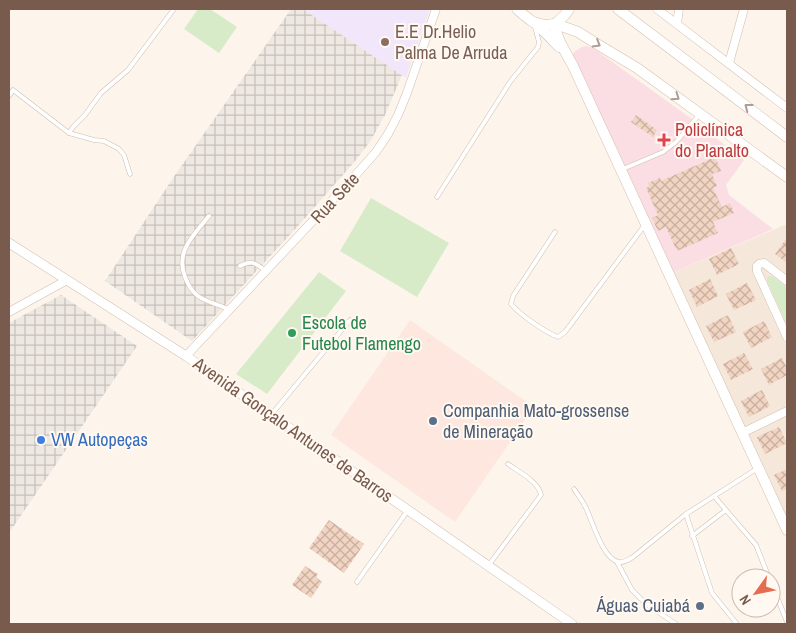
<svg xmlns="http://www.w3.org/2000/svg" width="796" height="633" font-family="'Archivo Narrow',sans-serif">
<style>
.residential{fill:#f5e7d9}
.commercial{fill:#fde7df}
.industrial{fill:url(#industrial-grid)}
.education{fill:#f2e7fa}
.medical{fill:#fbdee3}
.park{fill:#d8ebc8}
.building{fill:url(#building-cross-hatch)}
.lines{fill:none;stroke-linecap:round;stroke-linejoin:round}
.service-casing{stroke:#d0bdaf;stroke-width:5}
.minor-casing{stroke:#d0bdaf;stroke-width:9}
.tertiary-casing{stroke:#d0bdaf;stroke-width:10}
.secondary-casing{stroke:#d5bfaf;stroke-width:11}
.service{stroke:#fff;stroke-width:4}
.minor{stroke:#fff;stroke-width:8}
.tertiary{stroke:#fff;stroke-width:9}
.secondary{stroke:#fff;stroke-width:10}
.oneway{stroke:#af9d94}
.education-dot{fill:#8d6e63;stroke:#fff9f2;stroke-width:2}
.health-dot{fill:#e0444e;stroke:#fff9f2;stroke-width:2}
.leisure-dot{fill:#2e9e5b;stroke:#fff9f2;stroke-width:2}
.service-dot{fill:#5c6f8a;stroke:#fff9f2;stroke-width:2}
.shop-dot{fill:#3f7fe0;stroke:#fff9f2;stroke-width:2}
.labels{text-anchor:middle;stroke-width:4;stroke-linejoin:round;paint-order:stroke}
.education-label{font-size:18px;fill:#785e54;stroke:#fff9f2;text-anchor:start}
.health-label{font-size:18px;fill:#be3a42;stroke:#fff9f2;text-anchor:start}
.street-label{font-size:18px;fill:#795b4d;stroke:#fff9f2}
.leisure-label{font-size:18px;fill:#27864d;stroke:#fff9f2;text-anchor:start}
.service-label{font-size:18px;fill:#4e5e75;stroke:#fff9f2;text-anchor:start}
.shop-label{font-size:18px;fill:#366cbe;stroke:#fff9f2;text-anchor:start}
</style>
<defs>
<pattern id="industrial-grid" width="8" height="8" patternUnits="userSpaceOnUse" patternTransform="scale(1.25)"><rect width="8" height="8" fill="#eee8e3"/><path d="M0 4h8M4 0v8" fill="none" stroke="#c6bfba"/></pattern>
<pattern id="building-cross-hatch" width="8" height="8" patternUnits="userSpaceOnUse" patternTransform="scale(1.25)"><rect width="8" height="8" fill="#f2d4c2"/><path d="M0 0l8 8M0 8l8-8" fill="none" stroke="#c9afa0"/></pattern>
</defs>
<rect width="100%" height="100%" fill="#fdf5eb"/>
<path class="residential" d="M787,224V518L672,273Z"/>
<path class="commercial" d="M410,320L534,407L455,522L331,435Z"/>
<g class="industrial">
<path d="M291,9H303L402,75L385,115L371,140L356,160L298,226L192,341L105,281L173,178Z"/>
<path d="M61,295L137,346L9,533V323Z"/>
</g>
<path class="education" d="M303,9H430L406,78Z"/>
<path class="medical" d="M586,46L593,48L692,119L744,160L726,185L729,195L773,229L672,273L572,55L575,51L582,47Z"/>
<g class="park">
<path d="M198,9H210L237,27L219,53L184,29Z"/>
<path d="M371,198L449,243L417,297L340,251Z"/>
<path d="M319,272L346,291L267,394L236,374Z"/>
<path d="M769,276L773,277L787,287V325L767,281V278Z"/>
</g>
<g class="building">
<path d="M636,115L657,130L653,137L631,122Z"/>
<path d="M715,157L721,171L712,174L717,186L713,188L722,207L730,203L734,213L713,222L718,233L677,251L666,227L658,231L652,218L658,215L646,188L649,187L648,183L660,178L661,181Z"/>
<path d="M787,238V263L775,254Z"/>
<path d="M731,248L739,264L717,275L709,259Z"/>
<path d="M710,279L718,296L697,307L689,290Z"/>
<path d="M747,283L756,300L734,310L726,294Z"/>
<path d="M728,315L736,332L714,342L706,326Z"/>
<path d="M764,321L772,337L751,348L743,332Z"/>
<path d="M744,353L753,369L731,380L723,364Z"/>
<path d="M782,358L787,368V375L769,385L761,369Z"/>
<path d="M762,390L770,406L749,417L741,401Z"/>
<path d="M779,427L787,443L765,454L757,437Z"/>
<path d="M787,469V489L782,491L774,475Z"/>
<path d="M329,520L364,544L344,573L309,548Z"/>
<path d="M305,566L318,574L316,577L322,582L311,598L292,585Z"/>
</g>
<g class="lines">
<defs>
<g id="service">
<path d="M9,96L13,90L69,133L73,127L85,115L101,93L128,70L174,9"/>
<path d="M69,133L94,140L104,141L119,149L124,155L130,174"/>
<path d="M623,169L663,152L676,142L699,115"/>
<path d="M437,197L510,82L538,47L539,42L535,27"/>
<path d="M209,216C194,235 175,251 185,277C188,284 191,291 198,296C206,302 220,305 230,310"/>
<path d="M555,232L513,296L511,304C520,315 545,332 558,337L565,332L644,226"/>
<path d="M240,266C252,259 256,264 266,271"/>
<path d="M271,415L350,320"/>
<path d="M574,489C578,495 582,500 585,506C592,519 602,559 619,562C624,563 628,560 633,557L686,514L758,468"/>
<path d="M714,496L756,545L769,578"/>
<path d="M686,514L712,593L737,624"/>
<path d="M692,536L726,510"/>
<path d="M617,562L632,590L646,604L676,624"/>
<path d="M488,566L541,495C539,482 519,472 508,464"/>
<path d="M357,582L408,510"/>
<path d="M771,582L787,622"/>
</g>
<g id="minor">
<path d="M657,9L787,108"/>
<path d="M677,24L679,9"/>
<path d="M729,63L744,9"/>
<path d="M787,281L764,263L759,264L757,266V271L787,337"/>
<path d="M9,312L67,280"/>
<path d="M186,356L353,178L376,152L388,134L398,115L407,93L436,9"/>
<path d="M742,433L787,411"/>
</g>
<path id="tertiary" d="M9,243L186,356L572,624"/>
<g id="secondary">
<path d="M517,9C523,15 529,19 536,24C544,31 552,39 559,47"/>
<path d="M618,9L787,137"/>
<path d="M533,22L546,25L555,24L567,28L578,32L597,44L637,68L787,177"/>
<path d="M553,24L561,44L573,66L787,530"/>
<path d="M555,24L565,15L569,9"/>
</g>
</defs>
<use href="#service" class="service-casing"/>
<use href="#minor" class="minor-casing"/>
<use href="#tertiary" class="tertiary-casing"/>
<use href="#secondary" class="secondary-casing"/>
<use href="#service" class="service"/>
<use href="#minor" class="minor"/>
<use href="#tertiary" class="tertiary"/>
<use href="#secondary" class="secondary"/>
</g>
<defs><path id="oneway-chevron" d="M-2-3.5L2.5 0L-2 3.5" fill="none" stroke-width="1.6" stroke-linecap="round" stroke-linejoin="round" transform="scale(1.25)"/></defs>
<g class="oneway">
<use href="#oneway-chevron" transform="translate(597 44) rotate(31)"/>
<use href="#oneway-chevron" transform="translate(676 97) rotate(35)"/>
<use href="#oneway-chevron" transform="translate(748 107) rotate(-143)"/>
</g>
<circle class="education-dot" cx="385" cy="42" r="5"/>
<path class="health-dot" d="M661.5 132.5h5v5h5v5h-5v5h-5v-5h-5v-5h5z"/>
<circle class="leisure-dot" cx="292" cy="333" r="5"/>
<g class="service-dot">
<circle cx="433" cy="421" r="5"/>
<circle cx="700" cy="606" r="5"/>
</g>
<circle class="shop-dot" cx="41" cy="440" r="5"/>
<g class="labels">
<g class="education-label">
<text x="395" y="38">E.E Dr.Helio<tspan x="395" dy="21">Palma De Arruda</tspan></text>
</g>
<g class="health-label">
<text x="675" y="136">Policlínica<tspan x="675" dy="21">do Planalto</tspan></text>
</g>
<g class="street-label">
<text transform="translate(335 198) rotate(-47)" y="6">Rua Sete</text>
<text transform="translate(293 430) rotate(35)" y="6">Avenida Gonçalo Antunes de Barros</text>
</g>
<g class="leisure-label">
<text x="302" y="329">Escola de<tspan x="302" dy="21">Futebol Flamengo</tspan></text>
</g>
<g class="service-label">
<text x="443" y="417">Companhia Mato-grossense<tspan x="443" dy="21">de Mineração</tspan></text>
<text x="690" y="612" text-anchor="end">Águas Cuiabá</text>
</g>
<g class="shop-label">
<text x="51" y="446">VW Autopeças</text>
</g>
</g>
<rect width="796" height="633" fill="none" stroke="#795b4d" stroke-width="20"/>
<g transform="translate(756 593) rotate(237)"><circle r="24" fill="#fff9f2" stroke="#c9bab0"/>
<path d="M0-4L9 19L0 12L-9 19Z" fill="#e66c51"/>
<text y="-8" font-size="14" font-weight="bold" text-anchor="middle" fill="#795b4d">N</text>
</g>
</svg>
